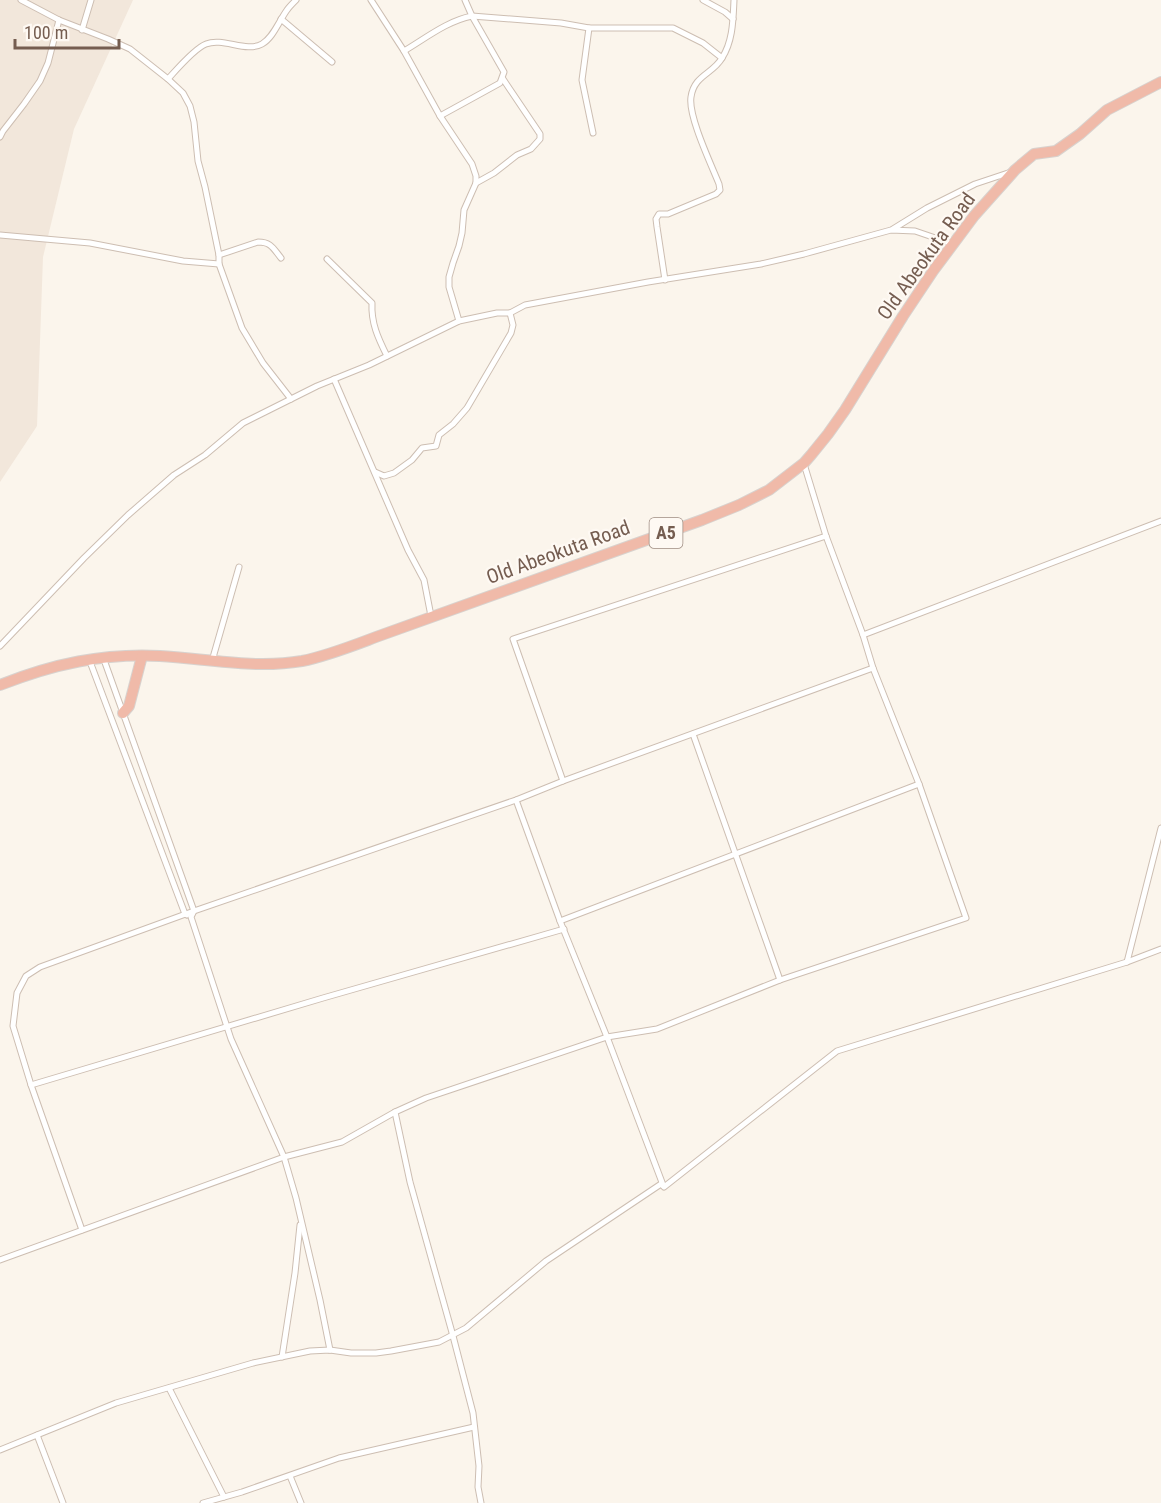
<svg xmlns="http://www.w3.org/2000/svg" width="1161" height="1503" font-family="'Roboto Condensed',sans-serif">
<style>
.residential{fill:#f2e7db}
.lines{fill:none;stroke-linecap:round;stroke-linejoin:round}
.street-casing{stroke:#cdbeb2;stroke-width:7}
.highway-casing{stroke:#d8d2ce;stroke-width:12}
.street{stroke:#fff;stroke-width:5}
.highway{stroke:#f0baa9;stroke-width:10}
.labels{text-anchor:middle;stroke-width:4.5;stroke-linejoin:round;paint-order:stroke}
.shield{fill:#fef9f3;stroke:#9e8c81;stroke-width:1.5}
.shield-label{font-size:18px;font-weight:bold;fill:#755d50}
.street-label{font-size:20px;fill:#755d50;stroke:#fef9f3}
</style>
<rect width="100%" height="100%" fill="#fbf5ec"/>
<path class="residential" d="M0,0H133L74,129L43,257L37,426L0,482Z"/>
<g class="lines">
<defs>
<g id="street">
<path d="M21,0L59,20L108,39L130,49L168,79L183,93L190,106L194,122L198,161L205,187L219,255V264L242,328L263,363L291,399"/>
<path d="M371,0L404,51L440,116L472,164L476,176V183L464,210L462,233L459,246L453,263L449,277V287L459,321"/>
<path d="M703,0L725,12L733,19"/>
<path d="M281,19L332,62"/>
<path d="M589,28L582,80L593,133"/>
<path d="M82,30L91,0"/>
<path d="M404,51C426,38 447,21 472,16L561,23L589,28H673L703,43L722,58"/>
<path d="M168,79C177,69 195,48 206,44C223,37 246,53 262,44C273,38 279,21 287,10C289,7 293,3 296,0"/>
<path d="M440,116L500,83L504,72L472,16L465,0"/>
<path d="M0,137L3,131L24,104L40,81L48,63L59,20"/>
<path d="M476,183L494,173L517,155L531,149L540,139V134L503,79"/>
<path d="M893,229L927,208L975,184L1011,172"/>
<path d="M0,235L90,243L183,261L219,264"/>
<path d="M219,255L258,242C271,242 273,248 281,258"/>
<path d="M327,259L372,303C371,323 378,338 387,356"/>
<path d="M665,280L657,227L656,219L659,214H668L716,194L720,190L719,184C711,164 688,116 691,97C694,75 713,74 722,58C733,41 733,20 734,0"/>
<path d="M334,379L408,550L424,580L431,616"/>
<path d="M375,472L384,476L394,473L412,460L422,448L436,446L439,435L453,424L467,408L511,333L513,325L510,313"/>
<path d="M863,635L1161,521"/>
<path d="M0,646L84,558L128,515L174,475L205,455L243,423L317,386L369,365L459,321L497,313H510L525,305L648,282L761,264L804,254L891,230L915,231L953,244"/>
<path d="M103,657L194,911L191,917L231,1039L284,1157L296,1198L320,1300L330,1350"/>
<path d="M89,659L185,914L187,915"/>
<path d="M212,661L239,567"/>
<path d="M693,734L780,980"/>
<path d="M563,781L513,639L826,536"/>
<path d="M516,800L560,921L607,1037L663,1185"/>
<path d="M560,921L919,784"/>
<path d="M1127,962L1161,828"/>
<path d="M31,1085L323,998L564,929"/>
<path d="M395,1112L410,1182L453,1336L473,1413L479,1466L478,1487L481,1503"/>
<path d="M82,1230L31,1085L13,1026L17,993L26,976L40,967L194,911L516,800L563,781L873,668"/>
<path d="M0,1260L284,1157L342,1142L395,1112L426,1098L607,1037L657,1029L780,980L966,918L919,784L873,668L863,635L826,536L804,464"/>
<path d="M282,1357L295,1273L300,1225"/>
<path d="M169,1388L224,1497"/>
<path d="M37,1435L63,1503"/>
<path d="M0,1450L116,1403L253,1363L310,1351L330,1350L351,1353H376L391,1351L439,1342L466,1328L546,1261L661,1184L664,1187L837,1051L1127,962L1161,949"/>
<path d="M290,1476L301,1503"/>
<path d="M203,1503L242,1492L339,1458L474,1427"/>
</g>
<g id="highway">
<path d="M0,685C53,664 103,653 160,656C207,659 255,669 302,661C327,656 352,646 376,637L702,520L739,505L769,490L804,463L811,455L828,434L845,410L903,316L933,271L974,216L1015,170L1034,154L1056,151L1080,134L1107,110L1161,82"/>
<path d="M123,713L129,706L142,656"/>
</g>
</defs>
<use href="#street" class="street-casing"/>
<use href="#highway" class="highway-casing"/>
<use href="#street" class="street"/>
<use href="#highway" class="highway"/>
</g>
<g class="labels">
<rect class="shield" x="649.5" y="518" width="33" height="30" rx="4.5"/>
<g class="shield-label">
<text x="666" y="539">A5</text>
</g>
<g class="street-label">
<text transform="translate(926 256) rotate(-54)" y="7">Old Abeokuta Road</text>
<text transform="translate(558 552) rotate(-20)" y="7">Old Abeokuta Road</text>
</g>
</g>
<path d="M15 39v9h104v-9" fill="none" stroke="#755d50" stroke-width="3"/>
<text x="24" y="39" font-size="18" fill="#755d50" stroke="#fef9f3" stroke-width="4.5" paint-order="stroke">100 m</text>
</svg>
